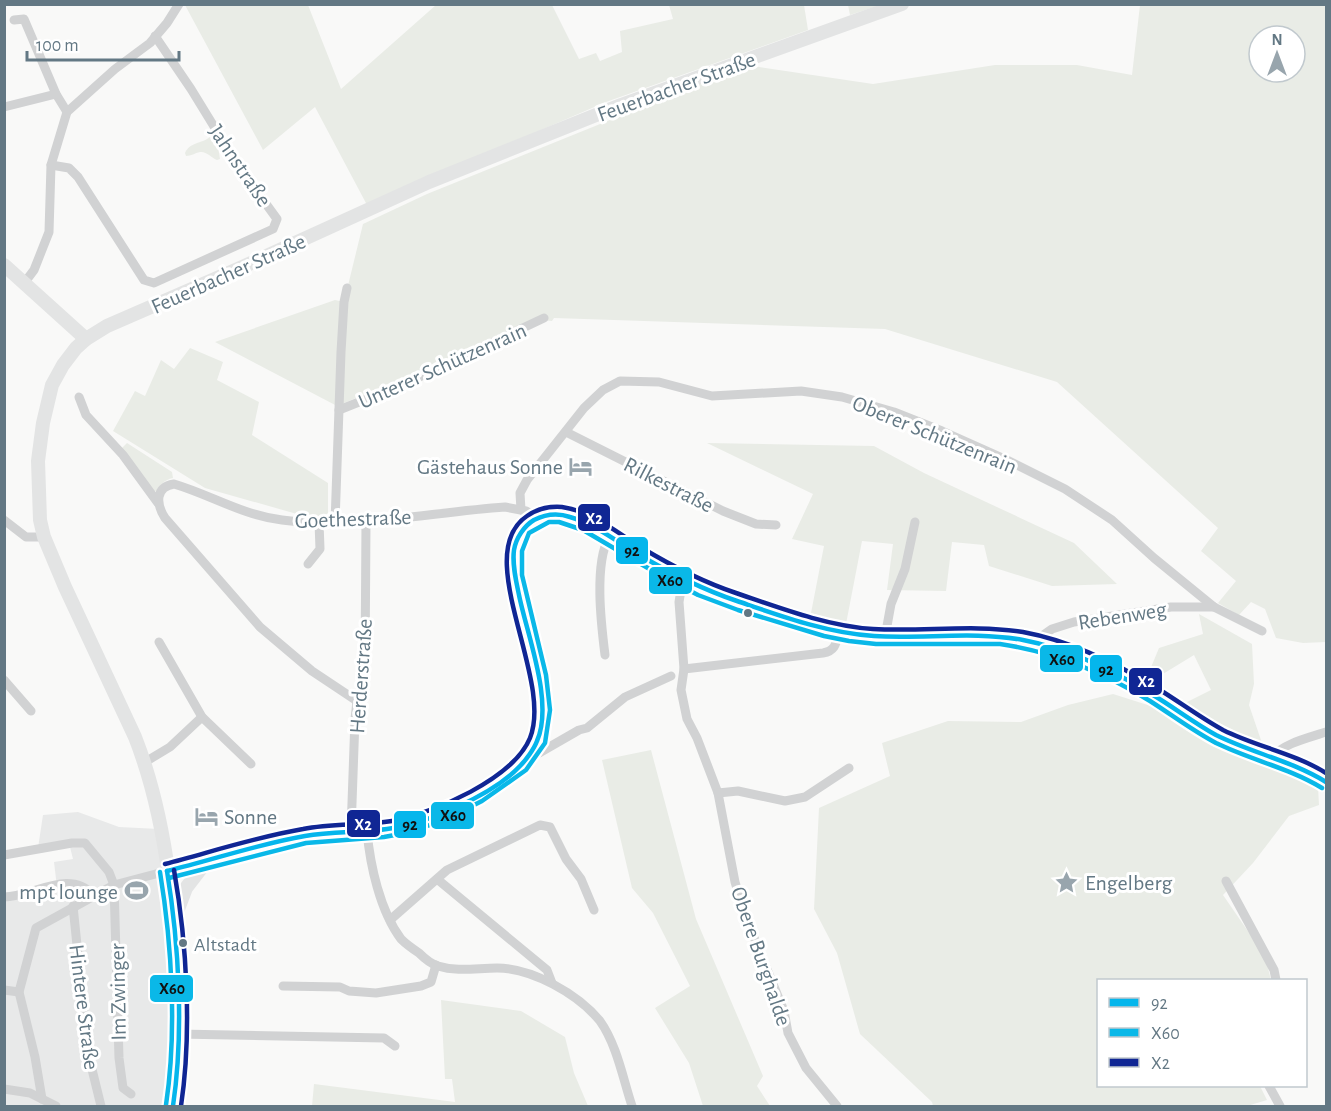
<svg xmlns="http://www.w3.org/2000/svg" width="1331" height="1111" font-family="'Alegreya Sans',sans-serif">
<style>
.built{fill:#e8e9e9}
.green{fill:#e9ece6;fill-rule:evenodd}
.lines{fill:none;stroke-linecap:round;stroke-linejoin:round}
.street{stroke:#d1d2d3;stroke-width:9}
.secondary{stroke:#e3e4e4;stroke-width:14}
.bus-1-casing{stroke:#fff;stroke-width:9}
.bus-2-casing{stroke:#fff;stroke-width:9}
.bus-3-casing{stroke:#fff;stroke-width:9}
.bus-1{stroke:#05b6ec;stroke-width:4.5}
.bus-2{stroke:#0ab8e8;stroke-width:4.5}
.bus-3{stroke:#102694;stroke-width:4.5}
.bus-dot{fill:#637884;stroke:#fff;stroke-width:2}
.labels{text-anchor:middle;stroke-width:6;stroke-linejoin:round;paint-order:stroke}
.bus-label{font-size:20px;fill:#637884;stroke:#fff;text-anchor:start}
.street-label{font-size:22px;fill:#637884;stroke:#fff}
.poi-label{font-size:22px;fill:#637884;stroke:#fff;text-anchor:end}
.line-badge{stroke:#fff;stroke-width:2}
.badge-label{font-size:16px;text-anchor:middle;font-weight:bold;fill:#fff}
.pale-badge-label{font-size:16px;text-anchor:middle;font-weight:bold;fill:#111}
</style>
<rect width="100%" height="100%" fill="#f9f9f8"/>
<path class="built" d="M78,812L119,827L159,829L178,930L177,1106H5L4,899L57,887L54,862L73,859L70,847L38,848L43,815Z"/>
<g class="green">
<path d="M185,5H308L341,89L436,5H552L579,59L596,53L600,61L622,52L620,31L673,19L669,5H804L808,30L606,102L367,205L315,107L263,150Z"/>
<path d="M848,5V4L880,5L850,15Z"/>
<path d="M1140,5H1326V642L1303,643L1276,638L1265,609L1251,602L1239,615L1218,603L1236,581L1201,551L1218,528L1057,382L885,329L554,318L552,321L540,320L337,406L215,342L335,300L344,302L363,224L427,194L746,65L873,84L995,65H1077L1132,75ZM1259,36H1295V72H1259Z"/>
<path d="M210,137C217,140 219,151 220,159L217,160C212,158 206,151 200,152C195,153 191,156 186,156L185,153C190,142 201,144 210,137Z"/>
<path d="M190,348L223,362L217,380L259,402L252,435L328,483V517L304,516L205,488L113,431L135,391L145,396L161,360L174,369Z"/>
<path d="M127,443L172,472L173,478C164,480 161,484 156,491L151,492L121,449Z"/>
<path d="M707,443L874,446L924,473L1074,543L1117,584L1052,586L989,566L984,545L952,542L946,591L887,590L893,544L862,541L846,624L811,613L824,546L792,539L813,494Z"/>
<path d="M1199,614L1252,644L1254,684L1249,705L1263,746L1183,704L1211,690L1194,655L1153,680L1147,677L1159,648L1203,634Z"/>
<path d="M1113,694L1176,714L1235,752L1318,787L1319,805L1289,816L1253,863L1223,895L1265,956L1271,980H1098V1086H1260L1267,1100L1247,1106H933L932,1102L860,1034L837,953L814,909L819,808L890,776L882,743L948,721L1021,722L1068,705Z"/>
<path d="M651,750L696,919L763,1076L757,1086L770,1106H703L689,1063L655,1008L690,986L653,913L632,888L602,760Z"/>
<path d="M441,1000L521,1011L565,1037L574,1073L588,1106H312L314,1084L455,1102L452,1079H445Z"/>
</g>
<g class="lines">
<g class="street">
<path d="M14,20L24,19L56,94L67,112"/>
<path d="M4,107L56,94"/>
<path d="M51,165L69,168L78,177L144,280L154,283L273,229L277,219L237,164L191,89L155,36"/>
<path d="M25,282L34,270L49,232L51,165L67,112L115,69L150,43L167,23L179,4"/>
<path d="M79,397L86,415L123,455L158,503"/>
<path d="M339,410L409,382L544,318"/>
<path d="M566,432L723,511L756,524L776,525"/>
<path d="M521,510L520,493L527,480L584,408L603,390L620,381L659,382L712,396L801,391L842,397L894,412L942,431L1007,460L1065,489L1112,520L1154,558L1214,607L1262,631"/>
<path d="M4,520L26,537H44"/>
<path d="M335,523L341,352L344,302L347,288"/>
<path d="M308,564L320,549L319,522"/>
<path d="M686,581L681,590L679,602L684,669L681,690L687,719L697,738L718,793L735,882L746,918L784,1011L788,1033L806,1068L837,1106"/>
<path d="M885,637L891,604L905,569L915,522"/>
<path d="M159,642L202,717L251,764"/>
<path d="M1037,643L1042,636L1052,629L1074,622L1171,607H1214"/>
<path d="M605,655C601,623 594,564 609,537"/>
<path d="M684,669L823,653C835,651 836,644 839,632"/>
<path d="M4,680L31,711"/>
<path d="M357,701L312,671L260,627L165,518C156,504 155,487 174,484C211,495 242,515 282,520C356,530 431,512 505,507L526,511L538,518"/>
<path d="M531,754L539,753L579,730L587,728L625,697L671,676"/>
<path d="M1271,758C1284,743 1308,738 1326,732"/>
<path d="M145,762L170,747L202,717"/>
<path d="M718,793L738,791L785,801L805,797L849,768"/>
<path d="M351,831L355,719L357,701L365,671L366,521"/>
<path d="M367,831C370,865 380,911 401,939C406,944 413,949 419,953C424,958 431,964 438,966C457,972 477,968 497,968C532,968 578,994 600,1021C617,1045 623,1079 632,1106"/>
<path d="M4,855L72,843H85L109,872L114,885L119,1058L123,1088L131,1094"/>
<path d="M437,879L547,970L552,983"/>
<path d="M1226,881L1274,970L1276,980"/>
<path d="M4,897C33,897 69,868 93,895"/>
<path d="M73,906L88,1053L101,1106"/>
<path d="M390,920L447,870L540,825L550,827L566,859L581,879L594,910"/>
<path d="M283,986L340,987L349,991L376,993L421,986L431,982L436,965"/>
<path d="M4,990L19,992"/>
<path d="M178,1034L384,1038L395,1046"/>
<path d="M1269,1086L1280,1106"/>
<path d="M4,1089L30,1093L56,1106"/>
<path d="M42,1099L35,1057L19,992L36,928L114,885L167,871"/>
</g>
<g class="secondary">
<path d="M4,265L86,339"/>
<path d="M167,871C213,860 259,845 305,836C335,831 365,833 394,828C430,823 495,790 521,765C584,707 483,573 523,529C526,526 530,523 535,520C565,500 609,537 636,553C653,563 670,573 688,582C722,598 758,608 794,619C815,625 837,633 859,635C906,640 954,632 1001,637C1055,642 1108,666 1154,695C1175,708 1195,724 1217,735C1251,754 1294,759 1326,782"/>
<path d="M175,917L186,888L206,862"/>
<path d="M173,1106C178,1078 178,1048 178,1020C178,929 168,821 135,737L65,587L44,537L40,520L38,461L43,423L52,385L63,365L76,348L86,339L107,326L238,269L429,182L621,105L902,4"/>
</g>
<defs>
<g id="bus-1">
<path d="M167,871C213,860 258,844 305,836C332,831 359,833 387,829C426,824 493,795 520,766C526,760 534,749 537,741C554,702 527,635 519,595C516,581 512,564 514,550C516,538 524,526 534,520C546,514 558,513 570,517C594,524 615,540 636,553C668,572 701,589 737,601C781,616 827,633 874,636C924,639 974,631 1023,640C1070,649 1113,670 1153,695C1175,708 1194,723 1216,735C1252,753 1292,761 1326,782"/>
<path d="M167,871C179,944 184,1032 173,1106"/>
</g>
<g id="bus-2">
<path d="M160,872C172,945 177,1032 166,1105"/>
<path d="M169,878L306,843L384,837L411,832L446,819L482,801L526,770L545,743L550,710L546,675L522,575V551L529,533L549,522H559L583,530L658,574L698,595L738,610L824,636L849,641L876,644H1000C1055,652 1103,672 1150,701C1172,715 1193,731 1216,743C1251,760 1289,768 1322,788"/>
</g>
<g id="bus-3">
<path d="M165,864C211,852 256,837 303,829C333,823 363,826 392,821C434,813 513,779 530,738C554,679 470,554 527,516C537,509 549,506 562,507C592,511 617,533 642,548C672,566 703,582 736,593C780,608 827,626 873,629C923,632 973,624 1023,632C1072,641 1118,664 1160,690C1181,703 1201,718 1223,730C1257,747 1294,753 1326,773"/>
<path d="M174,870C187,944 192,1033 181,1106"/>
</g>
</defs>
<use href="#bus-1" class="bus-1-casing"/>
<use href="#bus-2" class="bus-2-casing"/>
<use href="#bus-3" class="bus-3-casing"/>
<use href="#bus-1" class="bus-1"/>
<use href="#bus-2" class="bus-2"/>
<use href="#bus-3" class="bus-3"/>
</g>
<defs>
<symbol id="hotel-bare" viewBox="-9 -9 18 18"><path d="M-6-4.5h1.5V1H6V5H4.5V3h-9V5H-6ZM-4 0a1.8 1.8 0 1 1 3.6 0ZM.5 0V-2.5h3Q6-2.5 6 0Z" fill="#98a5ad" stroke="#fff" stroke-width="2.5" paint-order="stroke"/></symbol>
<symbol id="sight-bare" viewBox="-9 -9 18 18"><path d="M0-6L1.8-2.2L6-1.7L2.9 1.2L3.7 5.4L0 3.3L-3.7 5.4L-2.9 1.2L-6-1.7L-1.8-2.2Z" fill="#98a5ad" stroke="#fff" stroke-width="2.5" paint-order="stroke"/></symbol>
<symbol id="stadium-bare" viewBox="-9 -9 18 18"><path d="M0-5a6.5 5 0 1 0 0 10a6.5 5 0 1 0 0-10ZM-3.5-1.8h7v3.6h-7Z" fill="#98a5ad" stroke="#fff" stroke-width="2.5" paint-order="stroke"/></symbol>
</defs>
<g fill-rule="evenodd">
<use href="#hotel-bare" x="564" y="450" width="33" height="33"/>
<use href="#hotel-bare" x="190" y="800" width="33" height="33"/>
<use href="#sight-bare" x="1050" y="866" width="33" height="33"/>
<use href="#stadium-bare" x="120" y="874" width="33" height="33"/>
</g>
<g class="bus-dot">
<circle cx="748" cy="613" r="5"/>
<circle cx="183" cy="943" r="5"/>
</g>
<g class="labels">
<g class="bus-label">
<text x="194" y="951">Altstadt</text>
</g>
<g class="street-label">
<text transform="translate(676 86) rotate(-20)" y="8">Feuerbacher Straße</text>
<text transform="translate(241 165) rotate(56)" y="8">Jahnstraße</text>
<text transform="translate(228 273) rotate(-24)" y="8">Feuerbacher Straße</text>
<text transform="translate(442 365) rotate(-24)" y="8">Unterer Schützenrain</text>
<text transform="translate(935 434) rotate(22)" y="8">Oberer Schützenrain</text>
<text transform="translate(669 484) rotate(27)" y="8">Rilkestraße</text>
<text transform="translate(353 518) rotate(-2)" y="8">Goethestraße</text>
<text transform="translate(1122 615) rotate(-9)" y="8">Rebenweg</text>
<text transform="translate(360 676) rotate(-86)" y="8">Herderstraße</text>
<text transform="translate(762 956) rotate(71)" y="8">Obere Burghalde</text>
<text transform="translate(117 992) rotate(-91)" y="8">Im Zwinger</text>
<text transform="translate(85 1007) rotate(83)" y="8">Hintere Straße</text>
</g>
<g class="poi-label">
<text x="563" y="474">Gästehaus Sonne</text>
<text x="224" y="824" text-anchor="start">Sonne</text>
<text x="1085" y="890" text-anchor="start">Engelberg</text>
<text x="118" y="899">mpt lounge</text>
</g>
</g>
<g class="line-badge">
<rect x="577" y="503" width="34" height="29" rx="6" fill="#102694"/>
<rect x="615" y="536" width="34" height="29" rx="6" fill="#05b6ec"/>
<rect x="648" y="566" width="45" height="29" rx="6" fill="#0ab8e8"/>
<rect x="1039" y="644" width="45" height="29" rx="6" fill="#0ab8e8"/>
<rect x="1089" y="654" width="34" height="29" rx="6" fill="#05b6ec"/>
<rect x="1128" y="667" width="35" height="29" rx="6" fill="#102694"/>
<rect x="430" y="801" width="45" height="29" rx="6" fill="#0ab8e8"/>
<rect x="346" y="809" width="35" height="29" rx="6" fill="#102694"/>
<rect x="393" y="810" width="34" height="29" rx="6" fill="#05b6ec"/>
<rect x="149" y="974" width="45" height="29" rx="6" fill="#0ab8e8"/>
</g>
<g class="badge-label">
<text x="594" y="524">X2</text>
<text x="1146" y="687">X2</text>
<text x="363" y="830">X2</text>
</g>
<g class="pale-badge-label">
<text x="632" y="556">92</text>
<text x="670" y="586">X60</text>
<text x="1062" y="665">X60</text>
<text x="1106" y="675">92</text>
<text x="453" y="821">X60</text>
<text x="410" y="830">92</text>
<text x="172" y="994">X60</text>
</g>
<rect width="1331" height="1111" fill="none" stroke="#637884" stroke-width="12"/>
<rect x="1097" y="979" width="210" height="108" fill="#ffffff" stroke="#c1c9ce" stroke-width="1.5"/>
<rect x="1109" y="998" width="30" height="9" fill="#05b6ec" stroke="#c1c9ce" stroke-width="1.5"/>
<text x="1151" y="1009" font-size="18" fill="#637884">92</text>
<rect x="1109" y="1028" width="30" height="9" fill="#0ab8e8" stroke="#c1c9ce" stroke-width="1.5"/>
<text x="1151" y="1039" font-size="18" fill="#637884">X60</text>
<rect x="1109" y="1058" width="30" height="9" fill="#102694" stroke="#c1c9ce" stroke-width="1.5"/>
<text x="1151" y="1069" font-size="18" fill="#637884">X2</text>
<g transform="translate(1277 54)"><circle r="28" fill="#ffffff" stroke="#c1c9ce" stroke-width="1.5"/>
<path d="M0-4.5L10 22L0 15L-10 22Z" fill="#98a5ad"/>
<text y="-9" font-size="16" font-weight="bold" text-anchor="middle" fill="#637884">N</text>
</g>
<path d="M27 51v9h152v-9" fill="none" stroke="#637884" stroke-width="3"/>
<text x="36" y="51" font-size="18" fill="#637884" stroke="#ffffff" stroke-width="4.5" paint-order="stroke">100 m</text>
</svg>
